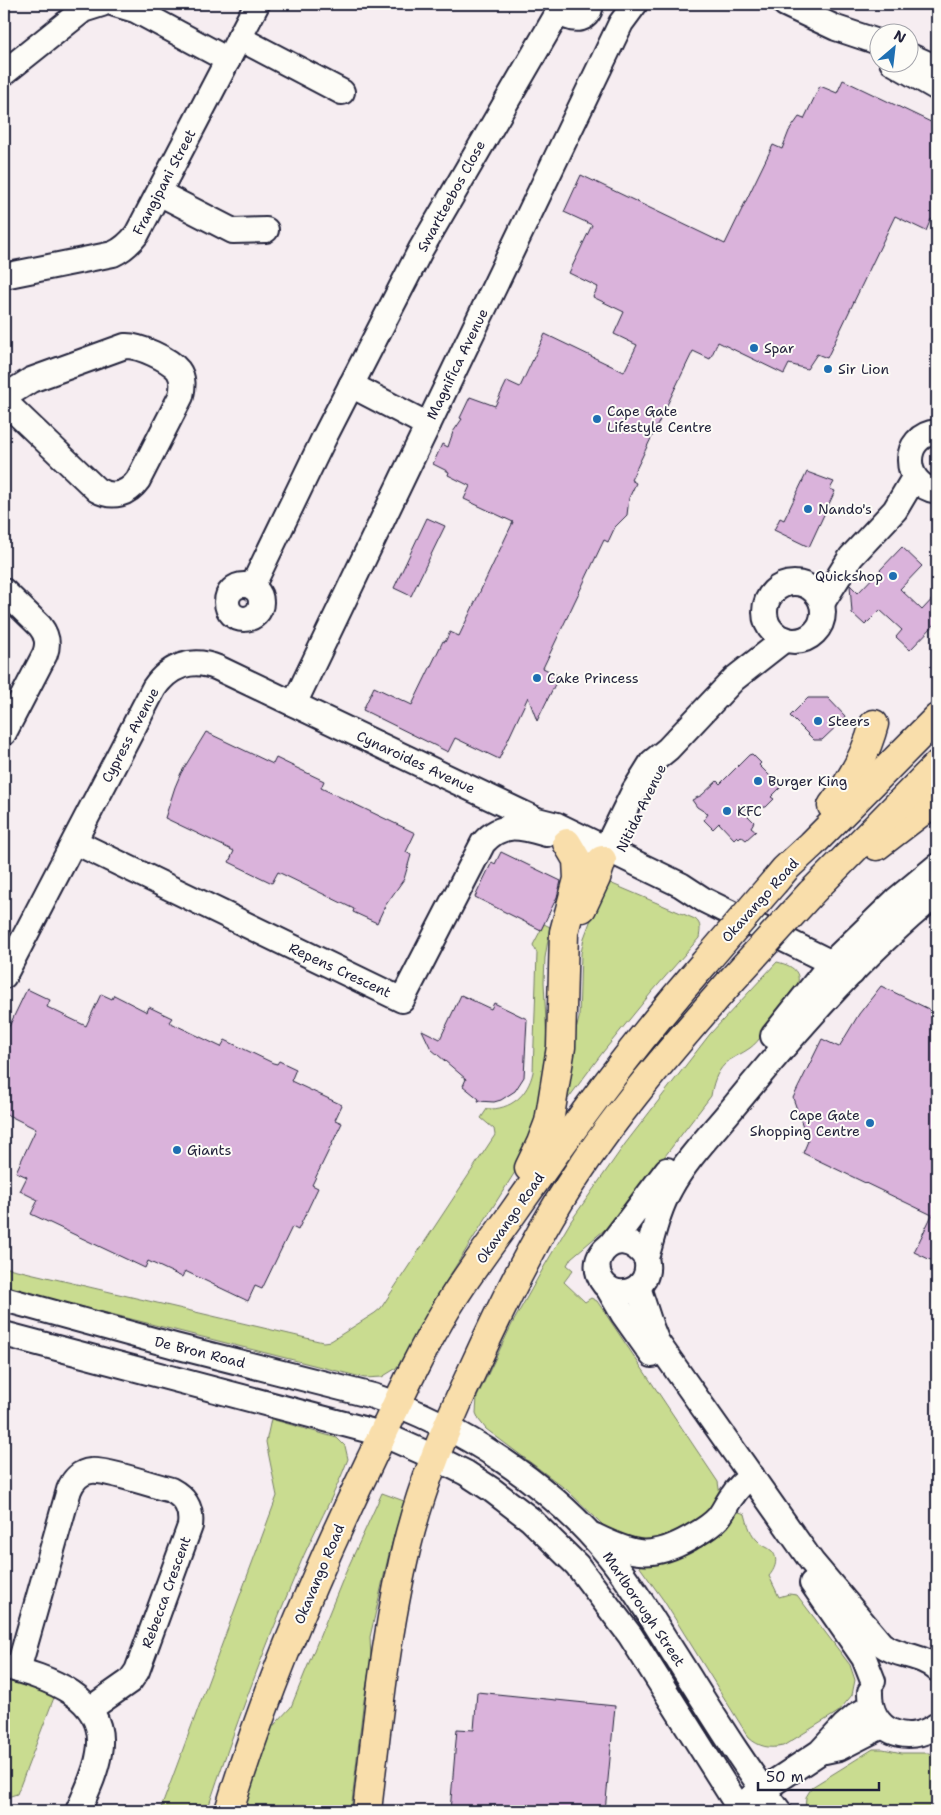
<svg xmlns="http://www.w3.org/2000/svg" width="941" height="1815" font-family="'Shantell Sans',sans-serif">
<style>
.green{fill:#c9dc90;stroke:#767f66}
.building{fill:#dab3db;stroke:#22223b}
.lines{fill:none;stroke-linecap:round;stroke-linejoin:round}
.minor-casing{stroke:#22223b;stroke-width:28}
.major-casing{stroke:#22223b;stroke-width:31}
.minor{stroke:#fdfcf7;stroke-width:24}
.major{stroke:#f9deab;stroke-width:28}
.major-bridge-casing{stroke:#22223b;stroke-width:31;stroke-linecap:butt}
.major-bridge{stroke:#f9deab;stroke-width:28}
.poi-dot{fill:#1f6fb2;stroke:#fdfcf7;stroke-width:2}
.labels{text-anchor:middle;stroke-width:4;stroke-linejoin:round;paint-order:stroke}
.street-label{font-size:14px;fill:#22223b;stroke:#fdfcf7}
.poi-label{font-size:14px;fill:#22223b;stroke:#fdfcf7;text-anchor:start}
</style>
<rect width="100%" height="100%" fill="#f6edf1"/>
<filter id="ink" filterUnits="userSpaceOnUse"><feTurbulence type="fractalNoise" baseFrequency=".02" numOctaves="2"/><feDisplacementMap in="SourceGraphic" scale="10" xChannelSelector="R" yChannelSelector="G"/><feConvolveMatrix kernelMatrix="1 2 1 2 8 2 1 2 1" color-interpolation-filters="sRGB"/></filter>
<g filter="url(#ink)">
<g class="green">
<path d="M610,883L695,919C702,924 700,931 699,938L651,993L603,1052L561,1108L569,1060L579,1018L581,953L584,938L590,922Z"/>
<path d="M544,924L550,927L545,958L544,982L548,1063L543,1095L528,1147L515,1172L445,1283L400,1363L395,1369L382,1377L365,1378L4,1287V1267L323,1342L331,1341L375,1313L381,1308L495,1135L494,1129L481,1118L487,1109C511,1110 528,1095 533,1072L537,953L533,945Z"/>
<path d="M777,962C818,971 790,999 774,1018C767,1027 760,1041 750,1048C742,1054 732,1057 725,1064C716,1073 713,1084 711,1096L616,1220L571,1258L567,1265L573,1270L564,1282L585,1302L591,1298L597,1301L718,1482L720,1495L715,1507L696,1523L662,1540L634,1541L614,1533L604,1526L567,1490L486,1429L479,1420L476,1413L477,1397L512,1324L545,1265L571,1221L625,1144L710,1034Z"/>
<path d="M271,1419L337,1438L345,1446L348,1459C334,1497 313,1532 298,1569C264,1649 234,1729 207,1811H160L277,1496L266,1442Z"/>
<path d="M382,1493L404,1501L388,1558L370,1637L371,1660L363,1706L351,1811H240L264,1736L291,1707L345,1574Z"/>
<path d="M739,1512L745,1514C748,1525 750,1534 759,1542C762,1546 768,1547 772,1551C779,1559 775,1569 769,1576L779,1597L789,1594L797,1595L850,1665L855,1680L852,1695L838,1712L783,1746C770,1749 759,1747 749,1738L664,1601L637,1563L730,1520L736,1513Z"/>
<path d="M4,1676L55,1695L17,1794L4,1798Z"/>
<path d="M873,1749H883L902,1753H929L937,1759V1811H805L806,1797L812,1787Z"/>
</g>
<g class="building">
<path d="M843,80L937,125V222L931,219L926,231L895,216L827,358L817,354L807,369L789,364L784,374L718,342L710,359L693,351L631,480L636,483L629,498L627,515L615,527L608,542L604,540L543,668L559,676L537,721L528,697L499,759L455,738L448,752L363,710L374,687L412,705L443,641L445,642L450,632L459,636L513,522L464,499L470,486L448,475L449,472L433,464L442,444L448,447L453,432L462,419L460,418L470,397L495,406L507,381L520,387L545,334L624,372L637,345L614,334L624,312L593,297L598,287L569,273L592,225L564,212L581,175L725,244L773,145L782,149L789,131L799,117L804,119L820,86L837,93Z"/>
<path d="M807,472L834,482L830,489L835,491L809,547L774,530L780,518L784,520Z"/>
<path d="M427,518L445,526L411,596L394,588Z"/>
<path d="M902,547L922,566L900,589L922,610L937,594V622L910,650L896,637L902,630L880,610L865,625L852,613L850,585L858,593Z"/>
<path d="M808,698H828L845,716L842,721L822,740H814L790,716Z"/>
<path d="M206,732L273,764L276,758L324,781L321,788L415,833L406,852L411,855L404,879L385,906L377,923L353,912L354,909L278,872L272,883L229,862L234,851L165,818L175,787L181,773Z"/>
<path d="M752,754L761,763L759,765L781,787L771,797L774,799L766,807L741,809L754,822L751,827L756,831L746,840L741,836L739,838L737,836L734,839L719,823L713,829L704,820L708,814L697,807L692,800L702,795L717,781L720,784L749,755Z"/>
<path d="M501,852L561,881L557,897L541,930L475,897L492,862L495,864Z"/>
<path d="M881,986L937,1013V1263L914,1252L932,1215L803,1153L808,1141L793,1098L822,1039L839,1047L859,1014Z"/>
<path d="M27,989L50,1000L47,1007L86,1026L101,994L112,999L114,995L147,1012L149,1007L172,1018L169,1022L221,1047L225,1040L273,1063L277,1064L279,1061L296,1069L291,1081L342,1105L335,1120L342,1123L312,1185L318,1188L298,1230L292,1227L262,1289L255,1286L248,1301L185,1271L182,1277L148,1261L145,1268L31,1214L38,1200L20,1191L27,1177L16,1172L36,1129L4,1113V1037Z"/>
<path d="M461,995L491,1009L494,1003L527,1019L524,1077L515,1091L501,1100L494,1102L478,1101L479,1099L463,1086L466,1079L431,1049L422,1030L440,1039Z"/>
<path d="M477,1692L615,1706L605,1811H450L457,1729L474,1730Z"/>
</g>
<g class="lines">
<defs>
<g id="minor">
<path d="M115,4L135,10L228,60"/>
<path d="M558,4L559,11C570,22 589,23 591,4"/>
<path d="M785,4L836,28L878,42"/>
<path d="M239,38L342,92"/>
<path d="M908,55L937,68"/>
<path d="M892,62L937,88"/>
<path d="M4,73L83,10L102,4"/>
<path d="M159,193L233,231L266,230"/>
<path d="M4,276L113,254C124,249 130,243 137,234L257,4"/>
<path d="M351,385L428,425"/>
<path d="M4,397L31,380L125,346C138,345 169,359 178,370C184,378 183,387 181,396L138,480C128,494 113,499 97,490L4,401"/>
<path d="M937,432C901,435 901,485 937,491"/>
<circle cx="794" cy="612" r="29"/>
<circle cx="244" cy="602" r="17"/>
<path d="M252,587L324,438L421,249L559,11"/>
<path d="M4,591L40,626C47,635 49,643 45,654L4,733"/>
<path d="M822,603L851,557L895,510L914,478"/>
<path d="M294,704L621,23L635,4"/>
<path d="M75,842L402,1000L483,843C502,821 521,827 546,834"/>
<path d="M602,860L606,848L634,791L652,762L668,749L734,679L785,639"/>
<path d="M4,976L154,688C169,666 192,657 218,668L537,820L557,825L681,885L704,900L852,973"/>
<path d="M773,1036L832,962L896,900L937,866"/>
<path d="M611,1244L667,1170"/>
<path d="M646,1258C634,1240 612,1235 600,1256C597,1262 597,1269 599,1275C610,1306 655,1292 646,1258C653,1235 658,1210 670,1189C686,1159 713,1132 735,1105C797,1030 861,956 937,894"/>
<path d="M638,1287L651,1327L657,1342L812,1562L881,1644C898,1657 921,1654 937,1669"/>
<path d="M608,1288L623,1314L652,1355"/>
<path d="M4,1299L175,1346L373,1396C460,1425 551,1484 609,1556C631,1583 649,1614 668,1644C704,1700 738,1758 779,1811"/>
<path d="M4,1334L382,1434L434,1457L466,1473L492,1490L530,1519L577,1565L630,1635L741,1811"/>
<path d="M595,1536C634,1555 651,1560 690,1538C700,1532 710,1527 718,1518C724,1511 727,1502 733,1495C738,1487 745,1481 752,1476"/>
<path d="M812,1583L864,1658L873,1681"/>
<path d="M4,1666C47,1678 109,1696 99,1753C96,1773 86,1793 78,1811"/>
<path d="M18,1670L69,1490C73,1480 80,1472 91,1471C105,1469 155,1486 171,1490C186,1498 192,1509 190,1526L137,1671L130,1681L90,1709"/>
<path d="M870,1692C869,1731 907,1747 937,1725"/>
<path d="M825,1751L839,1748L882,1726"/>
<path d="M749,1799L820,1752L844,1726L857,1715L871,1707"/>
</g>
<g id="major">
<path d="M832,806C851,781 866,755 874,724"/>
<path d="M877,846L937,800"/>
<path d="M775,881L785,869L812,844L937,718"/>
<path d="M811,893L937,765"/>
<path d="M582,908L596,878L602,860"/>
<path d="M529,1168L541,1143L549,1122L561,1047L564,932L578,879L577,860L567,843"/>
<path d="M229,1811C265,1691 315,1575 369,1463C394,1411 417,1357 447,1308C468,1273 494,1240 517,1207C578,1120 637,1040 707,960"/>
<path d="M367,1811C377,1722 386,1632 407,1545C422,1484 446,1427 472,1371C496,1318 521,1267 550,1217C600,1131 665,1056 731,981"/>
</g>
</defs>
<use href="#minor" class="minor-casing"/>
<use href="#major" class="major-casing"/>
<use href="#minor" class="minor"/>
<use href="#major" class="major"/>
<defs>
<g id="major-bridge">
<path d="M707,960L775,881"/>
<path d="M731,981L811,893"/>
</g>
</defs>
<use href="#major-bridge" class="major-bridge-casing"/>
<use href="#major-bridge" class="major-bridge"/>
</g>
</g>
<g class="poi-dot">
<circle cx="754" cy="348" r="5"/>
<circle cx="828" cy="369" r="5"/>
<circle cx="597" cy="419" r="5"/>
<circle cx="808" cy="509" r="5"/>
<circle cx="893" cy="576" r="5"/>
<circle cx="537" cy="678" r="5"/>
<circle cx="818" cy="721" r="5"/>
<circle cx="758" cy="781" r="5"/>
<circle cx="727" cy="811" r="5"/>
<circle cx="870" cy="1123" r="5"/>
<circle cx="177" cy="1150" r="5"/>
</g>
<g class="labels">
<g class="street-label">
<text transform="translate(164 182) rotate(-62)" y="5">Frangipani Street</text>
<text transform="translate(451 196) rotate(-61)" y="5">Swartteebos Close</text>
<text transform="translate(457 364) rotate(-64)" y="5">Magnifica Avenue</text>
<text transform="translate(130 735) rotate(-62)" y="5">Cypress Avenue</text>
<text transform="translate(416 762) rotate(25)" y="5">Cynaroides Avenue</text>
<text transform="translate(641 808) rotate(-64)" y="5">Nitida Avenue</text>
<text transform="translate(760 900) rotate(-48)" y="5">Okavango Road</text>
<text transform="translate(340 970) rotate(25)" y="5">Repens Crescent</text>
<text transform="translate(510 1218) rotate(-55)" y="5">Okavango Road</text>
<text transform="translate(200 1352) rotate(14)" y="5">De Bron Road</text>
<text transform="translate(319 1574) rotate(-67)" y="5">Okavango Road</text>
<text transform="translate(166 1592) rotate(-70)" y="5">Rebecca Crescent</text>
<text transform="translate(644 1609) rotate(56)" y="5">Marlborough Street</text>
</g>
<g class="poi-label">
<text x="764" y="353">Spar</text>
<text x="838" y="374">Sir Lion</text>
<text x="607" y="416">Cape Gate<tspan x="607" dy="16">Lifestyle Centre</tspan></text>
<text x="818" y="514">Nando's</text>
<text x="883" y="581" text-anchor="end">Quickshop</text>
<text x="547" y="683">Cake Princess</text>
<text x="828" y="726">Steers</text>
<text x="768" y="786">Burger King</text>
<text x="737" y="816">KFC</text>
<text x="860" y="1120" text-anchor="end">Cape Gate<tspan x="860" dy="16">Shopping Centre</tspan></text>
<text x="187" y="1155">Giants</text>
</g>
</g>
<rect width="941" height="1815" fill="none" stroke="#fdfcf7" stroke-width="20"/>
<rect x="10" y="10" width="921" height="1795" fill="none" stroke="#22223b" stroke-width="2" filter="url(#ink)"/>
<g transform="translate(894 48) rotate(28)"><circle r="24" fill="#fdfcf7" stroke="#a5a5ac"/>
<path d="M0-4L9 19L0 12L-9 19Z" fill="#1f6fb2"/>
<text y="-8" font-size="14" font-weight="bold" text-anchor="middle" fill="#22223b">N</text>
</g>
<path d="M758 1782v8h121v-8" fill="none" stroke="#22223b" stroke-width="2.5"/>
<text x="766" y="1782" font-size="15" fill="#22223b" stroke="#fdfcf7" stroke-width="4" paint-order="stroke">50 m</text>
</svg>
